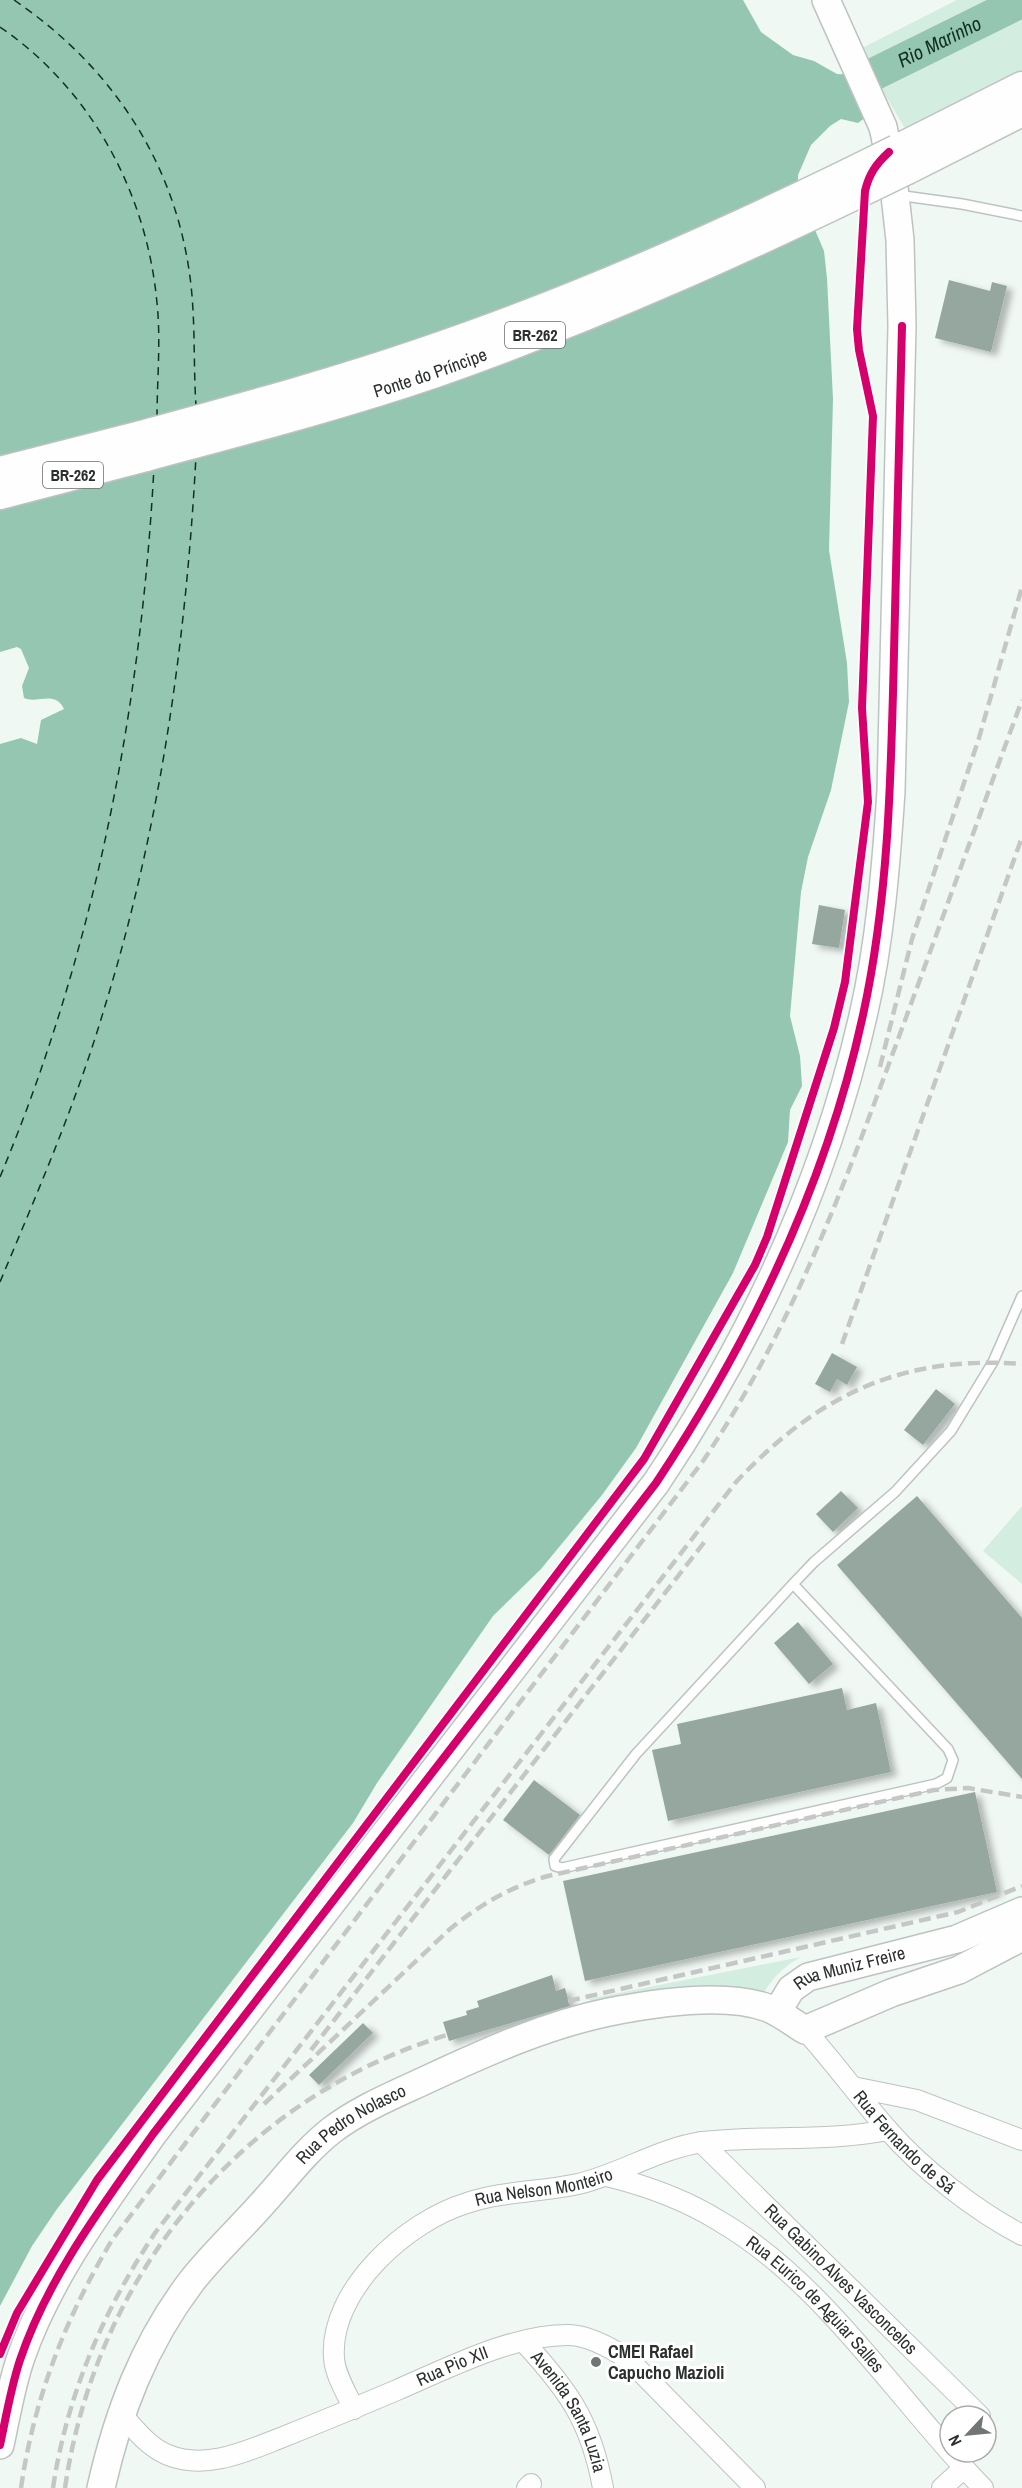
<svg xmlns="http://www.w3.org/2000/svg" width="1022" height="2488" font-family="'Archivo Narrow',sans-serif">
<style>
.green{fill:#d3ede1}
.water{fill:#95c6b1}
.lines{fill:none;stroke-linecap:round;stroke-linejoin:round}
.river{stroke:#95c6b1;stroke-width:33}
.ferry{stroke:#113024;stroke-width:1.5;stroke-dasharray:8 6;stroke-linecap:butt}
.building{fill:#96a7a0;filter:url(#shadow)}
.lane-casing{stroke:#bdc3c0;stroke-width:12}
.street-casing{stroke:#bdc3c0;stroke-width:22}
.secondary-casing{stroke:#bdc3c0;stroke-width:30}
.primary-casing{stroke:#bdc3c0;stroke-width:33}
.lane{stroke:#fdfefd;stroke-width:9}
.street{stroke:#fdfefd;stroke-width:20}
.secondary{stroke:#fdfefd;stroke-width:27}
.primary{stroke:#fdfefd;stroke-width:30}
.rail{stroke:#c5c7c6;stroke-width:4.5;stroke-dasharray:12 6;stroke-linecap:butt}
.primary-bridge-casing{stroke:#bdc3c0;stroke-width:33;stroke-linecap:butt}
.primary-bridge{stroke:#fdfefd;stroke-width:30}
.cycleway-casing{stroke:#fff;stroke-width:11}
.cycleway{stroke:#d6006c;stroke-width:8}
.poi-dot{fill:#707673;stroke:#fff;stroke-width:2}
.labels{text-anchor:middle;stroke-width:6;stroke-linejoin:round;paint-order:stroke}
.shield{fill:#fff;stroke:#6b6e6d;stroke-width:1.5}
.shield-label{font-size:16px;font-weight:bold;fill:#2b302e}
.street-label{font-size:18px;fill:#2b302e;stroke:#fff}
.poi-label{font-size:18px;font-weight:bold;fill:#2b302e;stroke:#fff;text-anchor:start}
.water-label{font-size:20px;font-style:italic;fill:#113024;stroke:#fff}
</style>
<defs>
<filter id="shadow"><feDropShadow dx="6" dy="4" stdDeviation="3" flood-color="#0004"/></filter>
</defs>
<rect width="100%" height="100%" fill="#f0f8f4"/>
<g class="green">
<path d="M957,0H1022V70L906,130L882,90L862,48Z"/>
<path d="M1022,1506V1584L983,1551Z"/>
<path d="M801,1957C784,1966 774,1976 763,1994L592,2003L589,1999Z"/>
</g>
<path class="water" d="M0,0H743L761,32L793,55L814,61L837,74L852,75L870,114L858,123L841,119L830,126L811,145L798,175V190L824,251L827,278L833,399L829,550L847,663L849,702L831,790L808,857L801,892L790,1016L800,1056L802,1086L790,1110L788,1142L733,1273L636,1448L602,1495L541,1569L493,1616L377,1783L353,1823L57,2209L32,2246L0,2306V744L21,738L37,744L41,720L64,709C55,690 37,704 24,698L22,686L29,668L21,649L17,647L0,652Z"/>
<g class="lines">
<path class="river" id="s1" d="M856,83L1022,1"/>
<g class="ferry">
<path d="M14,0C108,64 172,156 189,270C196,315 193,361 196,406"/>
<path d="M0,27C92,90 147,194 157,303C161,341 157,380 157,418"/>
<path d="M0,1177C94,952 141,711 154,467"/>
<path d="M0,1282C38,1191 77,1101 105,1006C160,828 186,642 196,456"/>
</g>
</g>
<g class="building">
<path d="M949,280L990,291L992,282L1007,286L991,352L935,338Z"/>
<path d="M819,905L845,910L839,948L812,944Z"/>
<path d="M832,1353L857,1367L847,1385L837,1379L830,1392L815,1384Z"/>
<path d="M936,1389L955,1404L923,1445L904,1430Z"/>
<path d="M841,1491L858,1508L833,1532L816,1514Z"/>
<path d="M917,1496L1022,1618V1779L837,1565Z"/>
<path d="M798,1622L833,1664L809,1684L774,1643Z"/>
<path d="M842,1688L847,1710L876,1703L891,1772L668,1821L652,1750L681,1744L677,1724Z"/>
<path d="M534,1780L580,1815L549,1855L503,1820Z"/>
<path d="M975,1792L997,1892L585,1981L563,1881Z"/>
<path d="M552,1975L556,1991L565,1988L570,2006L449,2041L443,2022L467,2015L466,2011L479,2007L477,2001Z"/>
<path d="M363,2023L373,2033L319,2085L309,2075Z"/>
</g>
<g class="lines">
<defs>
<g id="lane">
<path d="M897,195L962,204L1022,216"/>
<path d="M793,1584L948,1749L953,1760L947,1778L936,1784L562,1868L555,1866L554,1859L636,1754L793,1584L814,1562L895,1492L951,1431L993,1362L1022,1296"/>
</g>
<g id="street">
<path id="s2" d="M805,2030C834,2062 859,2097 888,2130C922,2169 976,2211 1022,2235"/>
<path d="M853,2087L917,2100L1022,2140"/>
<path id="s3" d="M701,2142L980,2416"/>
<path id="s4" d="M607,2176C648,2186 686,2200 721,2222C825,2283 900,2403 983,2488"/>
<path id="s5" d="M524,2342C569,2391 591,2422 603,2488"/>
<path id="s6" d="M354,2409C347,2394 335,2375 334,2358C329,2290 407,2221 467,2203C503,2191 541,2192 578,2184C621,2174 659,2148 703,2142C764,2135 827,2142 888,2130"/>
<path id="s7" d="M121,2414C135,2429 148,2447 168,2455C205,2470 245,2452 278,2439C318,2423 357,2407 397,2390C448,2368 513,2334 570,2335C590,2336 611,2348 628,2359L755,2488"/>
<path d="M527,2488L531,2484"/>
<path d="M942,2488L964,2468"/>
</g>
<g id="secondary">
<path id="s8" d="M777,2012L791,1989L808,1977L957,1939L1022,1911"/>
<path d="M0,2445C6,2417 11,2387 20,2360C48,2277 103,2205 153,2134L656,1483C751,1341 825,1183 863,1016C880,943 886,867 891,791L902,326L900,240L892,169L883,127L826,0"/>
<path id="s9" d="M101,2488C118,2413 144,2344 191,2282C212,2255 238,2231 261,2205C284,2180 305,2151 332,2130C361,2108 396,2094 428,2079C486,2052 546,2025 609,2012C654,2003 725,1992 768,2008C781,2013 793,2023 805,2030L891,1993L959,1970L1022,1937"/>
</g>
<g id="primary">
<path d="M897,150L1022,87"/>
<path d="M907,169L1022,111"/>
<path d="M0,472L141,436"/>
<path d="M0,494L146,456"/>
</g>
</defs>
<use href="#lane" class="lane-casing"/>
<use href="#street" class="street-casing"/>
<use href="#secondary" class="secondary-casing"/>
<use href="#primary" class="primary-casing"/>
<use href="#lane" class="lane"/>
<use href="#street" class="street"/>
<use href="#secondary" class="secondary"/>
<use href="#primary" class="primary"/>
<g class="rail">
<path d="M880,1067L912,939L979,738L1022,587"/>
<path d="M842,1344L1022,837"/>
<path d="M568,2001L958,1912L1022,1886"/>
<path d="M311,2050L706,1540"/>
<path d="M264,2104L450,1929C481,1904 510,1887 548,1876L934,1790L968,1788L1022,1797"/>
<path d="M21,2488C34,2398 66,2317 112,2240L703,1461C792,1328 842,1191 897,1042C939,928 980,814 1022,700"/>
<path d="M53,2488C67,2395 103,2311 155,2233L736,1482C818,1395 901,1355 1022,1364"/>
<path d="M65,2488C96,2275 241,2098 447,2035"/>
</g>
<defs>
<g id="primary-bridge">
<path d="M141,436C236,410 330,385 423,353C586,298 743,227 897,150"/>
<path id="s10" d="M146,456C242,430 339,405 433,373C596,316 752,245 907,169"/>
</g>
</defs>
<use href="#primary-bridge" class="primary-bridge-casing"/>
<use href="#primary-bridge" class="primary-bridge"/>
<defs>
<g id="cycleway">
<path d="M0,2354L17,2313L97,2180L644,1459L755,1265L767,1237L834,1028L845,982L868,802L862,708L873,416L859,350L857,329L865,191C869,174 876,164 889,152"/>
<path d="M0,2445C6,2417 11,2387 20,2360C48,2277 103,2205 153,2134L656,1483C750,1341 827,1182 863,1015C889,896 891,775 894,653C897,544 899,435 902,326"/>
</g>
</defs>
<use href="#cycleway" class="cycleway-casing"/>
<use href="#cycleway" class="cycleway"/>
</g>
<circle class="poi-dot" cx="596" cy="2362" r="6"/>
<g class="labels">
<g class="shield">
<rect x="505" y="322" width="60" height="26" rx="4.5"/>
<rect x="43" y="462" width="60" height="26" rx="4.5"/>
</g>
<g class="shield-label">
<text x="535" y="341">BR-262</text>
<text x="73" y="481">BR-262</text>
</g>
<g class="street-label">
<text dy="6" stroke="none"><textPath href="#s10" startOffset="296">Ponte do Príncipe</textPath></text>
<text dy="6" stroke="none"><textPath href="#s8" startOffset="90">Rua Muniz Freire</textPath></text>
<text dy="6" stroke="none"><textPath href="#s9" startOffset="453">Rua Pedro Nolasco</textPath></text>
<text dy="6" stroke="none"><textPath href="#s2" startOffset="150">Rua Fernando de Sá</textPath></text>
<text dy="6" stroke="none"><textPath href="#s6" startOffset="351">Rua Nelson Monteiro</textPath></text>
<text dy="6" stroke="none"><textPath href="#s3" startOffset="196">Rua Gabino Alves Vasconcelos</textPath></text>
<text dy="6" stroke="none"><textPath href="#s4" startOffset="249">Rua Eurico de Aguiar Salles</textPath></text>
<text dy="6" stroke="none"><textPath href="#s7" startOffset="366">Rua Pio XII</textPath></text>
<text dy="6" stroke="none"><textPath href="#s5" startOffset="84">Avenida Santa Luzia</textPath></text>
</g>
<g class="poi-label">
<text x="608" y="2358">CMEI Rafael<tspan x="608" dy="21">Capucho Mazioli</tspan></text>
</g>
<g class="water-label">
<text dy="7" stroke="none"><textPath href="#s1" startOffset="93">Rio Marinho</textPath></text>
</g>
</g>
<g transform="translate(968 2434) rotate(244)"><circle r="28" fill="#ffffff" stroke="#aaacab" stroke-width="1.5"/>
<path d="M0-4.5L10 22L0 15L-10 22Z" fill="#707673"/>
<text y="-9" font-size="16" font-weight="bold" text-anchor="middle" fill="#2b302e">N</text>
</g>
</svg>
